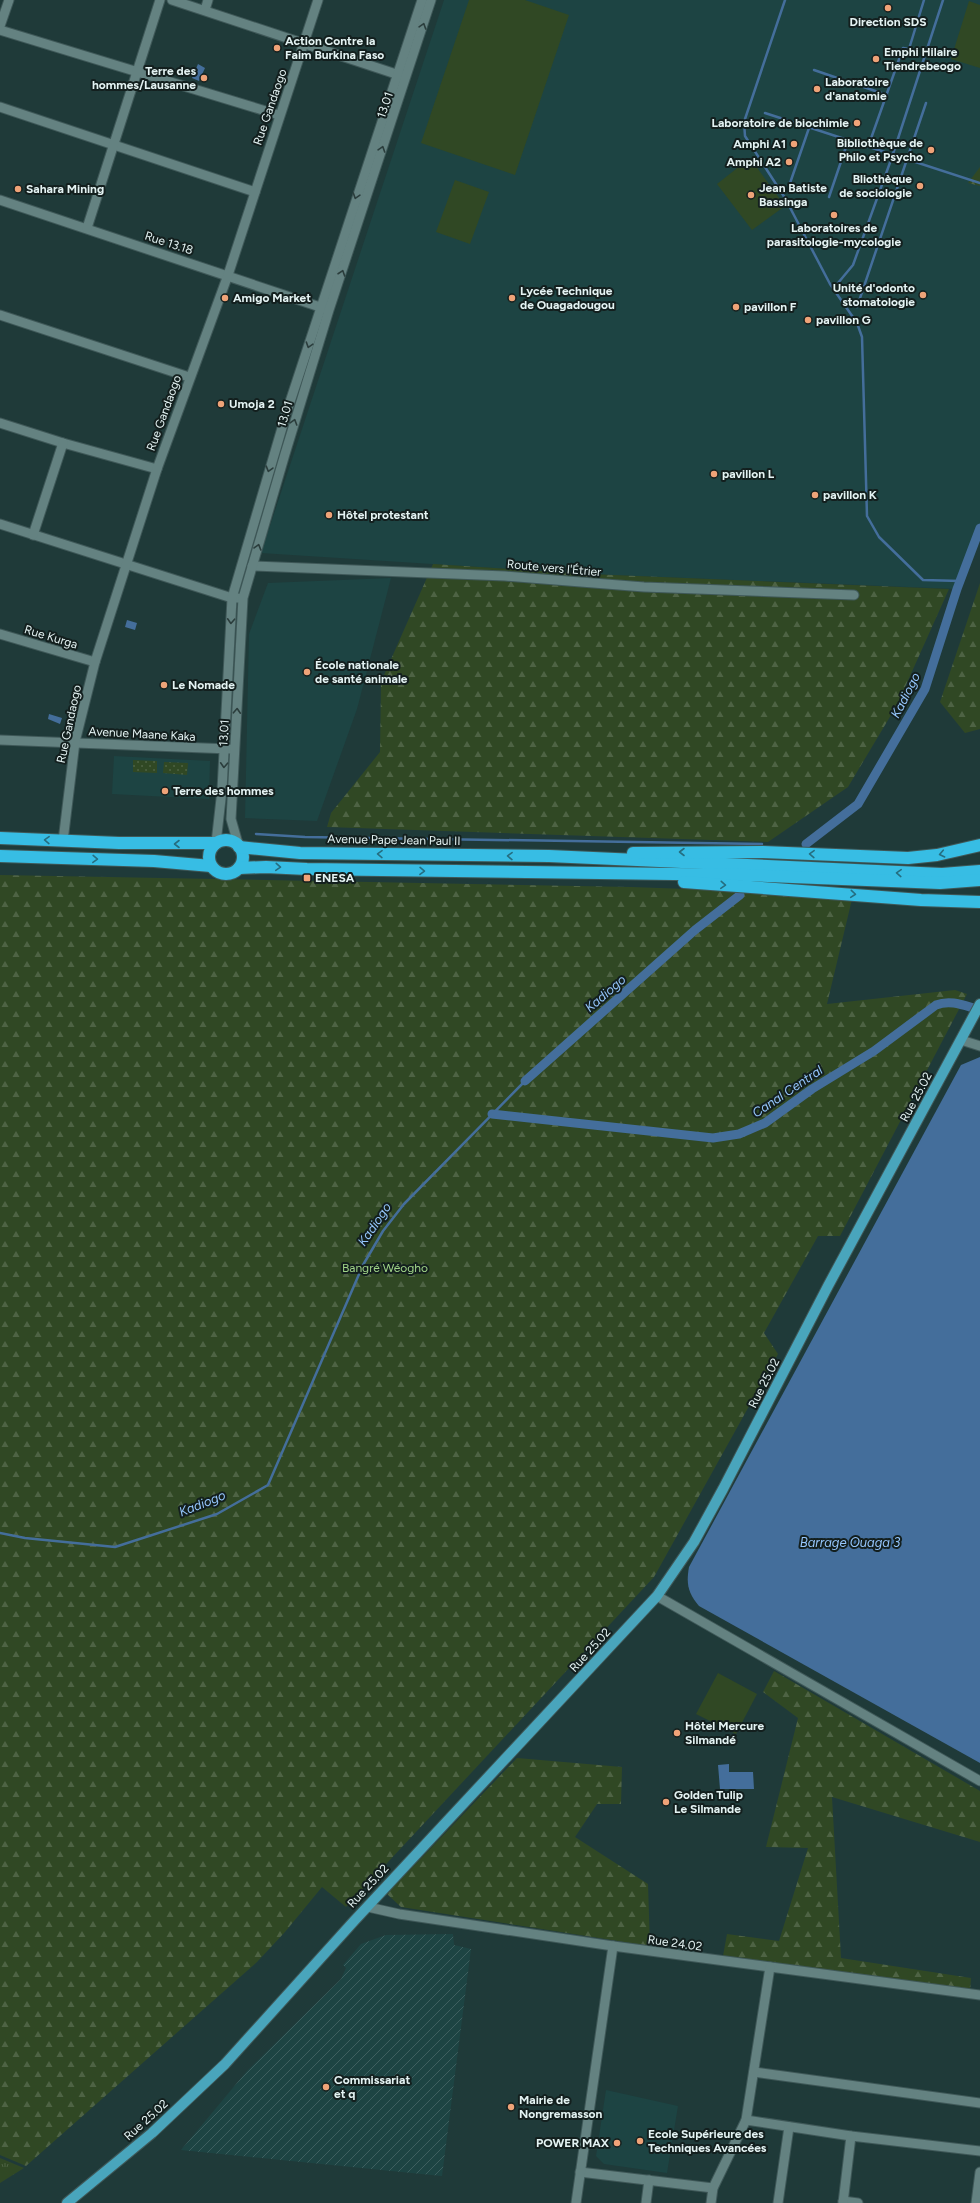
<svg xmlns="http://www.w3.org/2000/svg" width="980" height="2203" font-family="Figtree,sans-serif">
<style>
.built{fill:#1d4443}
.industrial{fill:url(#industrial-furrows)}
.grass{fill:url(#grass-dots)}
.forest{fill:url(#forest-firs)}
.park{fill:url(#park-tufts)}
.pitch{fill:#304824}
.water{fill:#446e9b}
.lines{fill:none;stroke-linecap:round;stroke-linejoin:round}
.stream{stroke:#446e9b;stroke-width:2.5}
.canal{stroke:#446e9b;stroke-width:9}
.minor-casing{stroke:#3f5858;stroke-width:11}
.major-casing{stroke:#3f5858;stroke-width:12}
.highway-casing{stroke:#3f5858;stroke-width:14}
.minor{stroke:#648281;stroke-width:9}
.major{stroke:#49a5bc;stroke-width:10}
.highway{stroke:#37bde4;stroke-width:12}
.oneway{stroke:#2b3d3c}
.oneway2{stroke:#256e81}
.poi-dot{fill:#efa378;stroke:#131f1e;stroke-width:1.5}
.labels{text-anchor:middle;stroke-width:4;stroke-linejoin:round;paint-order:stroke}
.poi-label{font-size:12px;font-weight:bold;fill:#e4f3f3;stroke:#131f1e;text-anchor:start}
.street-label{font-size:12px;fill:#e4f3f3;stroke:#131f1e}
.park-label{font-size:12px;fill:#a0d488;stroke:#131f1e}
.water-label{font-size:13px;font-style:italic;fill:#95c6fc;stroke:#131f1e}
</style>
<defs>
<pattern id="industrial-furrows" width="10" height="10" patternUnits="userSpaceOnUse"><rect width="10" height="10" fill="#1d4443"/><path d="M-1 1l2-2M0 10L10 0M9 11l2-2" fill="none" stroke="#3e5f5f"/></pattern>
<pattern id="grass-dots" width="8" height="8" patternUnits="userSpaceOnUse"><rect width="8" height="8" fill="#304824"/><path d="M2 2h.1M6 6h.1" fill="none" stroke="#4e6344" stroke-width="1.8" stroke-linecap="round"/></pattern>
<pattern id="forest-firs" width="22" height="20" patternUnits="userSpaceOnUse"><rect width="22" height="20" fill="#304824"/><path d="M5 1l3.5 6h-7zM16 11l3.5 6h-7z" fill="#4e6344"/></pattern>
<pattern id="park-tufts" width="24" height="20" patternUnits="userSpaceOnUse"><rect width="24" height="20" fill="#304824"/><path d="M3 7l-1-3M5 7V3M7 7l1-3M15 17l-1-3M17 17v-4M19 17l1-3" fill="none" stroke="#4e6344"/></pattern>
</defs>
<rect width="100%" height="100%" fill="#1f3a39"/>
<g class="built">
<path d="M444,0H980V528L957,589L589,574L261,553Z"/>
<path d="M391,578L357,709L317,821L245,818L249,634L268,583Z"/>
<path d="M114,756L210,761L209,799L112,794Z"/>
<path d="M606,2090L678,2106L667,2173L604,2164L596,2156Z"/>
</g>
<path class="industrial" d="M453,1934L454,1945L471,1949L442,2176L181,2150L247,2071L341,1979L346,1968L343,1965L361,1944L386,1935Z"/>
<g class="grass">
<path d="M133,760L157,761V773L133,772Z"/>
<path d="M164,762L188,763L187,775L163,773Z"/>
</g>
<g class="forest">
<path d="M980,167V186L968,183Z"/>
<path d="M433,564L589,574L949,589L897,705L848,787L768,842L327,827L331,813L380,752L381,682Z"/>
<path d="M980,583V729L965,733L940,702Z"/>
<path d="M0,875L631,887L853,895L827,1004L955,990L967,994L840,1236H818L764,1333L778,1354L654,1577L346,1907L322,1887L285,1932L257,1962L26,2166L0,2155Z"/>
<path d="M774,1671L980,1791V1842L832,1797L841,1958L971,1978L970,1993L723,1956L727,1934L779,1941L808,1848L766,1847L798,1718L763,1692Z"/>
<path d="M517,1758L622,1767L621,1804H597L575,1837L648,1884L650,1946L401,1907L387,1894Z"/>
</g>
<path class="park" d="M0,2158L24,2168L0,2183Z"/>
<g class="pitch">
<path d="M469,0H525L569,15L515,175L421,143Z"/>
<path d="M969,1L980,5V68L951,59Z"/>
<path d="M750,158L785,206L752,230L717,184Z"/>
<path d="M455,180L489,192L470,244L436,232Z"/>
<path d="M718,1673L757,1694L736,1734L696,1714Z"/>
</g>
<g class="water">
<path d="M198,64L205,68L199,81L192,78Z"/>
<path d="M127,620L137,623L135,630L125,627Z"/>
<path d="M49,714L62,718L60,724L48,719Z"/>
<path d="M980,1057V1763L699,1606C688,1593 686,1584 689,1567L961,1065Z"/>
<path d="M729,1764V1772H753L754,1789H720L718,1765Z"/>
</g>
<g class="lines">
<g class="stream">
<path d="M785,0L744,122L745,136L785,198L830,284L857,323L862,337L867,516L879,537L923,580L961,581"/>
<path d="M814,70L887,95"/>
<path d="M765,113L980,183"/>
<path d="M868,147L903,48L909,49L924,0"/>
<path d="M789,186L809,128"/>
<path d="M829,197L848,141"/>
<path d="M833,289L853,265L892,157L943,0"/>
<path d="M857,307L926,103"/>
<path d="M256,834L305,837L762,844"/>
<path d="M0,1533L25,1538L115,1547L217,1514L268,1485L363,1265L383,1231L404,1204L525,1081"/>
</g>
<g class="canal">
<path d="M806,844L858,804L925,689L957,589L980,528"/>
<path d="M525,1081L695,930L740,895"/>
<path d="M492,1114L713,1138L739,1134L765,1123L812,1089L874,1051L936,1005C951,999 965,1006 980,1010"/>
</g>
<defs>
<g id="minor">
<path d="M172,0L402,76"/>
<path d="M205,10L208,0"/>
<path d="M0,26L9,0"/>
<path d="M0,30L279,115"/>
<path d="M0,107L255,192"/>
<path d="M0,200L326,309"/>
<path d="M87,228L160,0"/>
<path d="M0,315L189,377"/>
<path d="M0,423L63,443L157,469"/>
<path d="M0,524L232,598H238"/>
<path d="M33,535L63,443"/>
<path d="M252,566L505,576L644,587L854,595"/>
<path d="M0,634L95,662"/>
<path d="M0,740L230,749"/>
<path d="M63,841L75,742L95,662L157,469L228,275L318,0"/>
<path d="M216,843L222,790L232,598L287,411L422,0"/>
<path d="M239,847L231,819L243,598L285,454L329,310L431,0"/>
<path d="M961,1040L980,1046"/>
<path d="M657,1596L980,1781"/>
<path d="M368,1907L399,1914L613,1946L980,1995"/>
<path d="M754,2072L980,2103"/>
<path d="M746,2120L851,2136L980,2151"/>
<path d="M580,2172L713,2188"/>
<path d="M843,2201L858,2203"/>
<path d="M576,2203L613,1946"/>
<path d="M646,2203L649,2180"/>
<path d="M711,2203L713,2188L746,2120L770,1967"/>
<path d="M778,2203L789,2127"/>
<path d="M843,2203L851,2136"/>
<path d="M976,2203L980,2172"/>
</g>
<path id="major" d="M67,2203L152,2133L225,2064L354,1921L657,1596L694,1542L723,1489L828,1286L980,1004"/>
<g id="highway">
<path d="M0,838L119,843H216"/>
<circle cx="226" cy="857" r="17"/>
<path d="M239,847L300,853L549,856L942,874L980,871"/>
<path d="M633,853L763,852L908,858L937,855L980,845"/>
<path d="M0,856L154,861L211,866"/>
<path d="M239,868L266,867L307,869L746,875L940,883L980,880"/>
<path d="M684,882L921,900L980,902"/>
</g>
</defs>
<use href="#minor" class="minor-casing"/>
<use href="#major" class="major-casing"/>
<use href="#highway" class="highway-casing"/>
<use href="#minor" class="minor"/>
<use href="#major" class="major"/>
<use href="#highway" class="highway"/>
</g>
<defs><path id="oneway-chevron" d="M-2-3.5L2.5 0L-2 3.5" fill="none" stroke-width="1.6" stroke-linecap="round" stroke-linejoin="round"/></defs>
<g class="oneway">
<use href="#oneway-chevron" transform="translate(423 26) rotate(-72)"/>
<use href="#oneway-chevron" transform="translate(382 149) rotate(-72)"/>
<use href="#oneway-chevron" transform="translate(356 196) rotate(108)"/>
<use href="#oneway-chevron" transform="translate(342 273) rotate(-71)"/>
<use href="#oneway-chevron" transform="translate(309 345) rotate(108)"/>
<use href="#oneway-chevron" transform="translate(294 422) rotate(-73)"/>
<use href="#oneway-chevron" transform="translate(269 469) rotate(106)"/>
<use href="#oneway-chevron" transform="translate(258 547) rotate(-74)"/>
<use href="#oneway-chevron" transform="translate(231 621) rotate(93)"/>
<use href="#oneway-chevron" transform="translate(237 711) rotate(-87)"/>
<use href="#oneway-chevron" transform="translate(224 765) rotate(93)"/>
</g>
<g class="oneway2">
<use href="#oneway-chevron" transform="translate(47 840) rotate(-178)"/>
<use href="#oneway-chevron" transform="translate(177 844) rotate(-180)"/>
<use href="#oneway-chevron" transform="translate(682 852) rotate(180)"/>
<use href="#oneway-chevron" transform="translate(380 854) rotate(-179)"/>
<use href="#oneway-chevron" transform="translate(812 854) rotate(-178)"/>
<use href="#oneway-chevron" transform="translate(942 854) rotate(168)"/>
<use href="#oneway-chevron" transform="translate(510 856) rotate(-179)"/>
<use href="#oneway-chevron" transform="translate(95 859) rotate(2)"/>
<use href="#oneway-chevron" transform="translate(278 867) rotate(4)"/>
<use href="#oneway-chevron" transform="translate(422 871) rotate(1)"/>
<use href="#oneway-chevron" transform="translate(899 873) rotate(-177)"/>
<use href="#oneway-chevron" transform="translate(723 885) rotate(4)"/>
<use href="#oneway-chevron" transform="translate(853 894) rotate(5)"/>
</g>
<g class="poi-dot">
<circle cx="888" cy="8" r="4"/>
<circle cx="277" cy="48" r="4"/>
<circle cx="876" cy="59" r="4"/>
<circle cx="204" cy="78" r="4"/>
<circle cx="817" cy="89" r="4"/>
<circle cx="857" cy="123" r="4"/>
<circle cx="794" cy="144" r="4"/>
<circle cx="931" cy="150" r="4"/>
<circle cx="789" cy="162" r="4"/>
<circle cx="920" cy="186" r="4"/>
<circle cx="18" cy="189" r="4"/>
<circle cx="751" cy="195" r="4"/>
<circle cx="834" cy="215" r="4"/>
<circle cx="923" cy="295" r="4"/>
<circle cx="225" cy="298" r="4"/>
<circle cx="512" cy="298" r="4"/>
<circle cx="736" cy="307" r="4"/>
<circle cx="808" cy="320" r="4"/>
<circle cx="221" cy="404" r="4"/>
<circle cx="714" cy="474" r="4"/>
<circle cx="815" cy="495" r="4"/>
<circle cx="329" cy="515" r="4"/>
<circle cx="307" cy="672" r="4"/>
<circle cx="164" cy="685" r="4"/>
<circle cx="165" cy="791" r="4"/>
<rect x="303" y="874" width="8" height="8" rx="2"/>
<circle cx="677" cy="1733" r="4"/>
<circle cx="666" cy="1802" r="4"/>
<circle cx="326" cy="2087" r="4"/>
<circle cx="511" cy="2107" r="4"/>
<circle cx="640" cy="2141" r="4"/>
<circle cx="617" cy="2143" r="4"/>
</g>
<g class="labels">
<g class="poi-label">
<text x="888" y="26" text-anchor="middle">Direction SDS</text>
<text x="285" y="45">Action Contre la<tspan x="285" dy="14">Faim Burkina Faso</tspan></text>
<text x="884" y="56">Emphi Hilaire<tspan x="884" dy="14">Tiendrebeogo</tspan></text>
<text x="196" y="75" text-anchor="end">Terre des<tspan x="196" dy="14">hommes/Lausanne</tspan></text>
<text x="825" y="86">Laboratoire<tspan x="825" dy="14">d'anatomie</tspan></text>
<text x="849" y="127" text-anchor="end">Laboratoire de biochimie</text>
<text x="923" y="147" text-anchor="end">Bibliothèque de<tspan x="923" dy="14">Philo et Psycho</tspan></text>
<text x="786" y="148" text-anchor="end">Amphi A1</text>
<text x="781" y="166" text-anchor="end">Amphi A2</text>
<text x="912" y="183" text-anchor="end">Bliothèque<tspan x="912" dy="14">de sociologie</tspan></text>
<text x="759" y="192">Jean Batiste<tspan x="759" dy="14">Bassinga</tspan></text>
<text x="26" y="193">Sahara Mining</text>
<text x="834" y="232" text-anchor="middle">Laboratoires de<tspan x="834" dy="14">parasitologie-mycologie</tspan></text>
<text x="915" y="292" text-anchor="end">Unité d'odonto<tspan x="915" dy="14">stomatologie</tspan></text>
<text x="520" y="295">Lycée Technique<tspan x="520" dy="14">de Ouagadougou</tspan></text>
<text x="233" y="302">Amigo Market</text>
<text x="744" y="311">pavillon F</text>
<text x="816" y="324">pavillon G</text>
<text x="229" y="408">Umoja 2</text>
<text x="722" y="478">pavillon L</text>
<text x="823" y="499">pavillon K</text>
<text x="337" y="519">Hôtel protestant</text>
<text x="315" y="669">École nationale<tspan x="315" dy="14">de santé animale</tspan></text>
<text x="172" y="689">Le Nomade</text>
<text x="173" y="795">Terre des hommes</text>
<text x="315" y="882">ENESA</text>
<text x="685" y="1730">Hôtel Mercure<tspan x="685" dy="14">Silmandé</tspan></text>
<text x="674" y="1799">Golden Tulip<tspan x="674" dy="14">Le Silmande</tspan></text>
<text x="334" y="2084">Commissariat<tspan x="334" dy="14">et q</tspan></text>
<text x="519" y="2104">Mairie de<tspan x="519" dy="14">Nongremasson</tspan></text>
<text x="648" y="2138">Ecole Supérieure des<tspan x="648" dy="14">Techniques Avancées</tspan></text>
<text x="609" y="2147" text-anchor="end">POWER MAX</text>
</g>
<g class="street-label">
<text transform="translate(385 105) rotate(-71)" y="4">13.01</text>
<text transform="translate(270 107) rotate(-71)" y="4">Rue Gandaogo</text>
<text transform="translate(169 243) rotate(18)" y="4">Rue 13.18</text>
<text transform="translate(164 413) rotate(-70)" y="4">Rue Gandaogo</text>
<text transform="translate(285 414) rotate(-73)" y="4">13.01</text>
<text transform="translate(554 568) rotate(5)" y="4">Route vers l'Étrier</text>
<text transform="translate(51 637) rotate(17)" y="4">Rue Kurga</text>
<text transform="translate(69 724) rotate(-78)" y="4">Rue Gandaogo</text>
<text transform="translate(224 733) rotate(-87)" y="4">13.01</text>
<text transform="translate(142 734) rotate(3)" y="4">Avenue Maane Kaka</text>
<text transform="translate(394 840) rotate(1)" y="4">Avenue Pape Jean Paul II</text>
<text transform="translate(916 1097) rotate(-62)" y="4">Rue 25.02</text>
<text transform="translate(764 1383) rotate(-63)" y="4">Rue 25.02</text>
<text transform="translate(590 1650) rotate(-48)" y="4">Rue 25.02</text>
<text transform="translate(368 1886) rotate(-47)" y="4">Rue 25.02</text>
<text transform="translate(675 1943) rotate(8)" y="4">Rue 24.02</text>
<text transform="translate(146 2120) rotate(-42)" y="4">Rue 25.02</text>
</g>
<g class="park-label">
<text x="385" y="1272">Bangré Wéogho</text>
</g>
<g class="water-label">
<text transform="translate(905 695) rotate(-63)" y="5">Kadiogo</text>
<text transform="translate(605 993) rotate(-41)" y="5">Kadiogo</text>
<text transform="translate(787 1091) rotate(-34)" y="5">Canal Central</text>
<text transform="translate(374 1224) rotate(-56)" y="5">Kadiogo</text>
<text transform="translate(202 1503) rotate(-22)" y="5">Kadiogo</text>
<text x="850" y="1547">Barrage Ouaga 3</text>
</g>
</g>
</svg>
